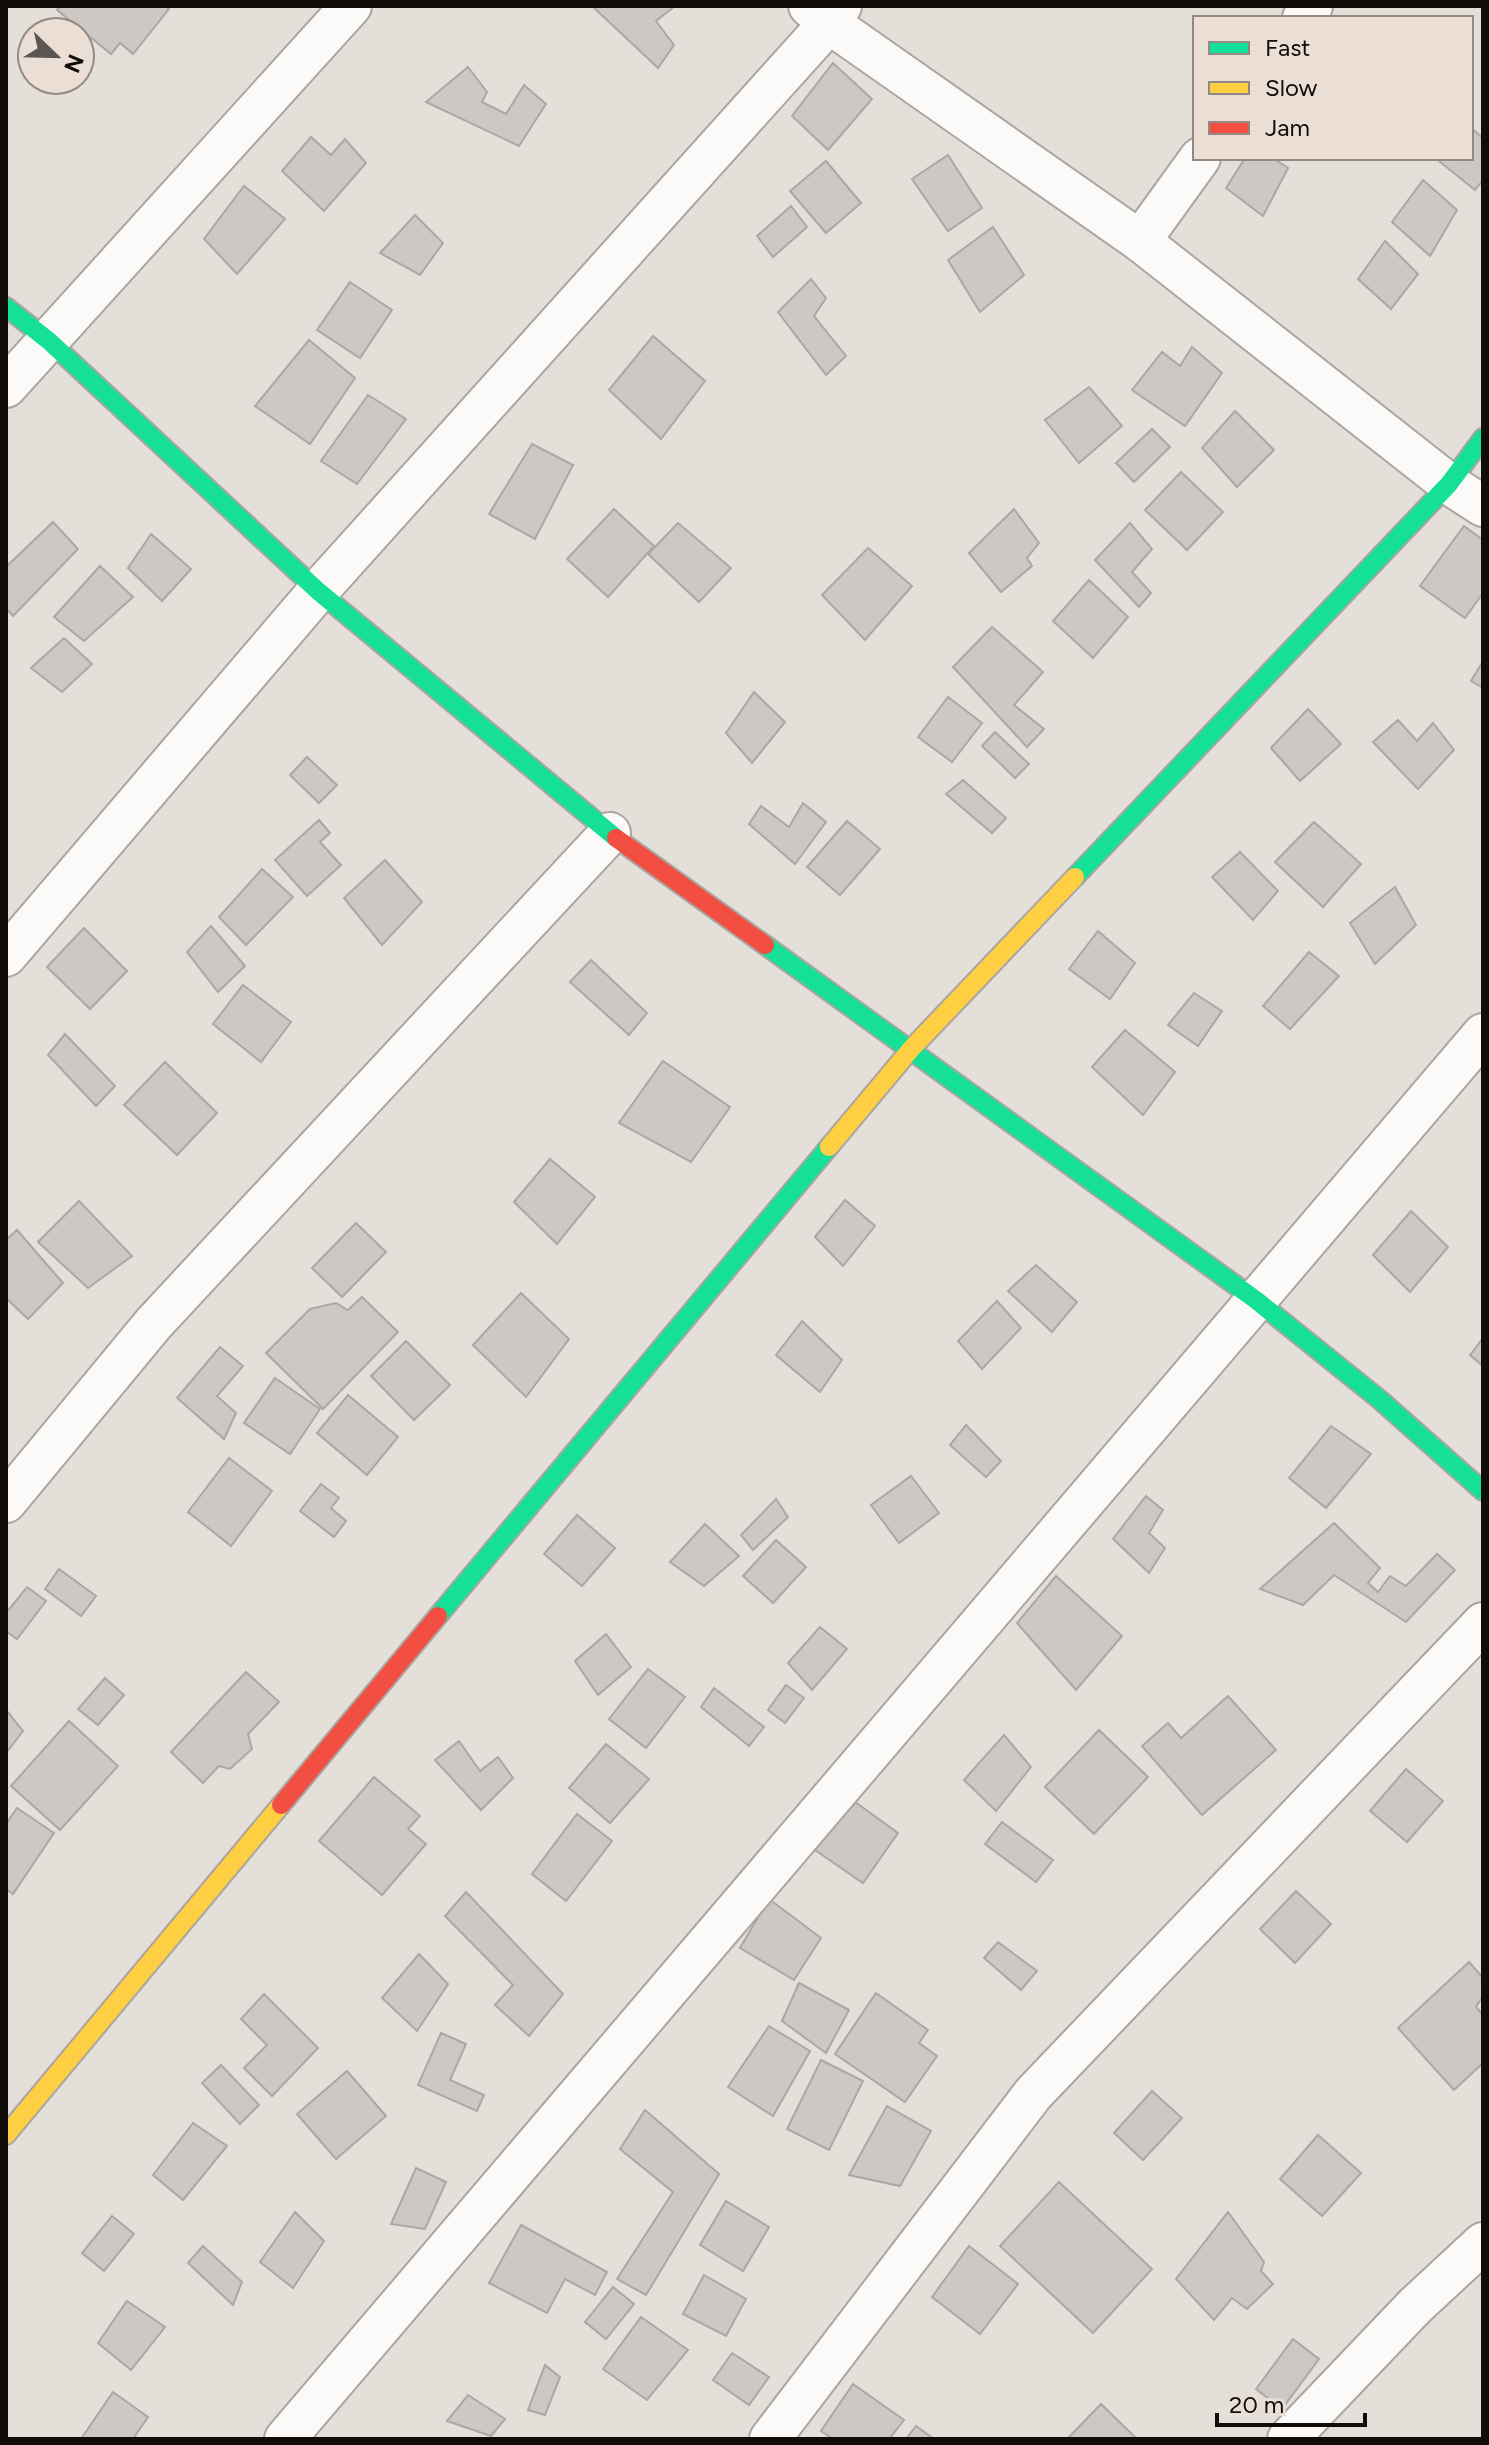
<svg xmlns="http://www.w3.org/2000/svg" width="1489" height="2445" font-family="Figtree,sans-serif">
<style>
.building{fill:#cdc8c3;stroke:#aca7a4;stroke-width:2}
.lines{fill:none;stroke-linecap:round;stroke-linejoin:round}
.street-casing{stroke:#a9a5a1;stroke-width:44}
.fast-casing{stroke:#a9a5a1;stroke-width:22}
.slow-casing{stroke:#a9a5a1;stroke-width:22}
.jam-casing{stroke:#a9a5a1;stroke-width:22}
.street{stroke:#fbfaf9;stroke-width:40}
.fast{stroke:#16e098;stroke-width:18}
.slow{stroke:#ffcf43;stroke-width:18}
.jam{stroke:#f24e42;stroke-width:18}
</style>
<rect width="100%" height="100%" fill="#e5dfda"/>
<g class="building">
<path d="M61,6H165L169,9L133,54L120,43L111,54L57,10Z"/>
<path d="M592,6H675L656,21L674,45L658,68Z"/>
<path d="M833,63L872,99L828,150L792,116Z"/>
<path d="M468,67L487,92L482,102L506,114L524,85L546,104L519,146L426,102Z"/>
<path d="M1471,128L1483,138V180L1475,190L1439,161L1442,158H1471Z"/>
<path d="M311,137L331,155L345,139L366,163L324,211L282,171Z"/>
<path d="M948,155L982,208L948,231L912,179Z"/>
<path d="M1245,158H1273L1288,168L1263,216L1226,188Z"/>
<path d="M826,161L861,203L826,233L790,191Z"/>
<path d="M1423,180L1457,210L1430,256L1392,222Z"/>
<path d="M244,186L285,219L237,274L204,239Z"/>
<path d="M791,206L807,227L773,257L757,236Z"/>
<path d="M415,215L443,243L420,275L380,253Z"/>
<path d="M993,227L1024,275L980,312L948,260Z"/>
<path d="M1385,241L1418,274L1391,309L1358,279Z"/>
<path d="M811,279L826,298L814,316L846,356L826,375L778,312Z"/>
<path d="M350,282L392,310L360,358L317,330Z"/>
<path d="M653,336L705,381L661,439L609,390Z"/>
<path d="M309,340L355,378L310,444L255,406Z"/>
<path d="M1192,347L1222,373L1185,426L1132,390L1162,352L1180,366Z"/>
<path d="M1089,387L1122,426L1079,463L1045,420Z"/>
<path d="M368,395L406,419L357,484L321,461Z"/>
<path d="M1235,411L1274,450L1237,487L1202,448Z"/>
<path d="M1152,429L1170,447L1134,482L1116,463Z"/>
<path d="M532,444L573,465L535,539L489,514Z"/>
<path d="M1181,472L1223,512L1187,550L1145,510Z"/>
<path d="M614,509L654,546L608,597L567,559Z"/>
<path d="M1014,509L1039,543L1027,558L1032,566L1001,592L969,553Z"/>
<path d="M53,522L78,549L13,616L6,608V567Z"/>
<path d="M678,523L731,568L699,602L648,554Z"/>
<path d="M1130,523L1152,549L1132,572L1151,593L1139,607L1095,560Z"/>
<path d="M1464,526L1483,540V593L1465,618L1420,586Z"/>
<path d="M151,534L191,569L162,601L128,568Z"/>
<path d="M868,548L912,586L865,640L822,595Z"/>
<path d="M100,566L133,597L84,641L54,617Z"/>
<path d="M1089,580L1128,617L1093,658L1053,621Z"/>
<path d="M992,627L1043,672L1014,705L1044,729L1027,747L953,667Z"/>
<path d="M64,638L92,664L62,692L31,668Z"/>
<path d="M1483,661V688L1471,681Z"/>
<path d="M754,692L785,722L752,763L726,733Z"/>
<path d="M948,697L982,723L952,762L918,737Z"/>
<path d="M1308,709L1341,744L1300,781L1271,748Z"/>
<path d="M1398,720L1417,741L1433,723L1454,750L1418,789L1373,742Z"/>
<path d="M995,732L1029,764L1015,778L982,746Z"/>
<path d="M307,757L337,785L319,803L290,775Z"/>
<path d="M963,780L1006,818L992,833L946,794Z"/>
<path d="M803,803L826,822L795,864L749,824L761,806L789,827Z"/>
<path d="M319,820L330,833L320,842L341,865L307,896L275,860Z"/>
<path d="M847,821L880,849L840,895L807,867Z"/>
<path d="M1314,822L1361,864L1323,907L1275,862Z"/>
<path d="M1240,852L1278,891L1253,920L1212,877Z"/>
<path d="M385,860L422,902L382,945L344,898Z"/>
<path d="M262,869L293,897L246,945L219,917Z"/>
<path d="M1395,887L1416,925L1375,964L1350,923Z"/>
<path d="M211,926L245,966L218,992L187,952Z"/>
<path d="M84,928L127,971L90,1009L47,967Z"/>
<path d="M1098,931L1135,963L1110,999L1069,969Z"/>
<path d="M1309,952L1339,976L1290,1029L1263,1006Z"/>
<path d="M591,960L647,1013L629,1035L570,982Z"/>
<path d="M243,985L291,1022L261,1062L213,1024Z"/>
<path d="M1194,993L1222,1011L1198,1046L1168,1025Z"/>
<path d="M1125,1030L1175,1072L1143,1115L1092,1067Z"/>
<path d="M65,1034L115,1086L96,1106L48,1055Z"/>
<path d="M663,1061L730,1107L691,1162L619,1123Z"/>
<path d="M165,1062L217,1113L177,1155L124,1105Z"/>
<path d="M550,1159L595,1197L557,1244L514,1202Z"/>
<path d="M845,1200L875,1226L843,1266L815,1237Z"/>
<path d="M79,1201L132,1256L88,1288L38,1242Z"/>
<path d="M1411,1211L1448,1247L1410,1292L1373,1255Z"/>
<path d="M356,1223L386,1252L342,1297L312,1268Z"/>
<path d="M17,1230L63,1283L28,1319L6,1298V1240Z"/>
<path d="M1036,1265L1077,1302L1052,1332L1008,1291Z"/>
<path d="M521,1293L569,1339L526,1397L473,1345Z"/>
<path d="M362,1297L398,1332L323,1409L266,1353L310,1309L336,1303L348,1310Z"/>
<path d="M997,1301L1021,1328L982,1369L958,1341Z"/>
<path d="M802,1321L842,1360L820,1392L776,1355Z"/>
<path d="M1483,1338V1366L1470,1355Z"/>
<path d="M406,1341L450,1385L414,1420L371,1376Z"/>
<path d="M220,1347L243,1366L217,1396L236,1413L224,1439L177,1398Z"/>
<path d="M275,1378L320,1409L290,1454L244,1423Z"/>
<path d="M348,1395L398,1437L367,1475L317,1433Z"/>
<path d="M966,1425L1001,1461L986,1477L950,1445Z"/>
<path d="M1331,1426L1371,1454L1326,1508L1289,1478Z"/>
<path d="M229,1458L272,1491L231,1546L188,1512Z"/>
<path d="M911,1476L939,1513L899,1543L871,1505Z"/>
<path d="M321,1484L339,1498L331,1508L346,1521L334,1537L300,1511Z"/>
<path d="M1146,1496L1163,1510L1149,1533L1165,1548L1149,1573L1113,1539Z"/>
<path d="M776,1499L788,1517L753,1550L741,1535Z"/>
<path d="M577,1515L615,1548L582,1586L544,1554Z"/>
<path d="M1334,1523L1380,1568L1368,1583L1378,1592L1390,1576L1406,1586L1437,1554L1455,1570L1406,1622L1334,1575L1303,1605L1260,1589Z"/>
<path d="M705,1524L739,1556L704,1586L670,1562Z"/>
<path d="M776,1540L806,1567L773,1603L743,1576Z"/>
<path d="M59,1569L96,1596L81,1616L45,1589Z"/>
<path d="M1056,1576L1122,1636L1076,1690L1017,1623Z"/>
<path d="M27,1587L46,1601L17,1639L6,1631V1613Z"/>
<path d="M820,1627L847,1649L812,1690L788,1663Z"/>
<path d="M606,1634L631,1667L598,1695L575,1661Z"/>
<path d="M648,1669L685,1697L646,1748L609,1719Z"/>
<path d="M246,1672L279,1702L248,1734L252,1749L230,1769L219,1766L203,1783L171,1752Z"/>
<path d="M105,1678L124,1695L98,1725L78,1709Z"/>
<path d="M786,1685L804,1698L785,1723L768,1710Z"/>
<path d="M714,1688L764,1727L749,1746L701,1707Z"/>
<path d="M1228,1696L1276,1750L1202,1815L1142,1746L1168,1723L1181,1738Z"/>
<path d="M6,1710L23,1731L6,1753Z"/>
<path d="M69,1721L118,1766L60,1830L11,1786Z"/>
<path d="M1099,1730L1148,1777L1094,1834L1045,1787Z"/>
<path d="M1004,1735L1031,1767L996,1811L964,1780Z"/>
<path d="M459,1741L480,1771L498,1757L513,1778L481,1810L435,1760Z"/>
<path d="M606,1744L649,1779L610,1823L569,1788Z"/>
<path d="M1406,1769L1443,1801L1407,1842L1370,1811Z"/>
<path d="M374,1777L420,1816L408,1829L426,1844L382,1895L319,1841Z"/>
<path d="M851,1799L898,1833L863,1883L815,1850Z"/>
<path d="M17,1808L54,1833L13,1894L6,1889V1824Z"/>
<path d="M577,1814L612,1841L566,1901L532,1874Z"/>
<path d="M1002,1822L1053,1860L1036,1882L985,1844Z"/>
<path d="M1296,1891L1331,1924L1295,1963L1260,1929Z"/>
<path d="M466,1892L563,1994L529,2036L495,2005L513,1985L445,1916Z"/>
<path d="M769,1899L821,1938L794,1980L740,1948Z"/>
<path d="M998,1942L1037,1971L1021,1990L984,1958Z"/>
<path d="M419,1954L448,1984L417,2031L382,1998Z"/>
<path d="M1469,1962L1483,1978V1996L1476,2007L1483,2015V2063L1454,2090L1398,2028Z"/>
<path d="M799,1983L849,2010L826,2053L782,2021Z"/>
<path d="M876,1993L928,2030L919,2043L937,2056L905,2102L835,2054Z"/>
<path d="M264,1994L318,2048L272,2096L244,2068L267,2045L241,2019Z"/>
<path d="M769,2026L810,2051L773,2116L728,2087Z"/>
<path d="M441,2033L466,2044L450,2080L484,2095L477,2111L418,2085Z"/>
<path d="M821,2060L863,2081L829,2150L787,2129Z"/>
<path d="M221,2065L259,2105L240,2124L202,2083Z"/>
<path d="M347,2071L386,2116L336,2159L297,2114Z"/>
<path d="M1152,2091L1182,2118L1143,2160L1114,2133Z"/>
<path d="M887,2106L931,2131L900,2186L849,2175Z"/>
<path d="M645,2110L719,2174L646,2295L617,2279L673,2192L620,2149Z"/>
<path d="M193,2123L227,2146L183,2200L153,2175Z"/>
<path d="M1318,2135L1361,2173L1322,2216L1280,2179Z"/>
<path d="M416,2168L446,2182L425,2229L391,2224Z"/>
<path d="M1059,2182L1152,2269L1093,2333L1000,2246Z"/>
<path d="M726,2201L769,2227L743,2271L700,2245Z"/>
<path d="M295,2212L324,2241L293,2288L260,2262Z"/>
<path d="M1228,2212L1264,2262L1261,2271L1273,2284L1247,2309L1232,2298L1214,2320L1176,2279Z"/>
<path d="M112,2216L134,2234L104,2271L82,2253Z"/>
<path d="M521,2225L607,2272L595,2295L565,2279L547,2313L489,2283Z"/>
<path d="M203,2246L242,2282L233,2305L188,2263Z"/>
<path d="M969,2246L1018,2284L980,2334L932,2297Z"/>
<path d="M704,2275L746,2299L726,2336L683,2314Z"/>
<path d="M613,2287L634,2304L606,2339L585,2322Z"/>
<path d="M127,2301L165,2327L131,2370L98,2343Z"/>
<path d="M641,2317L688,2350L647,2400L603,2369Z"/>
<path d="M1293,2339L1319,2359L1282,2409L1256,2389Z"/>
<path d="M732,2353L769,2377L749,2405L713,2380Z"/>
<path d="M545,2365L560,2377L545,2415L528,2410Z"/>
<path d="M853,2384L904,2420L889,2439H833L821,2431Z"/>
<path d="M113,2392L148,2417L133,2439H81Z"/>
<path d="M468,2395L505,2419L491,2436L447,2421Z"/>
<path d="M1101,2404L1137,2439H1067Z"/>
<path d="M916,2426L934,2439H906Z"/>
</g>
<g class="lines">
<defs>
<g id="street">
<path d="M809,6L829,23L1140,241L1449,484L1483,506"/>
<path d="M1303,18L1312,6"/>
<path d="M1140,241L1200,158"/>
<path d="M6,387L351,6"/>
<path d="M6,956L318,591L829,23L841,6"/>
<path d="M6,1502L154,1323L610,833"/>
<path d="M285,2439L1483,1034"/>
<path d="M770,2439L1033,2094L1483,1623"/>
<path d="M1288,2439L1415,2306L1483,2243"/>
</g>
<g id="fast">
<path d="M6,307L49,341L318,591L616,838"/>
<path d="M1075,877L1449,484L1483,438"/>
<path d="M765,945L1256,1300L1379,1399L1483,1491"/>
<path d="M438,1616L829,1147"/>
</g>
<g id="slow">
<path d="M829,1147L911,1049L1075,877"/>
<path d="M6,2135L281,1805"/>
</g>
<g id="jam">
<path d="M616,838L765,945"/>
<path d="M281,1805L438,1616"/>
</g>
</defs>
<use href="#street" class="street-casing"/>
<use href="#fast" class="fast-casing"/>
<use href="#slow" class="slow-casing"/>
<use href="#jam" class="jam-casing"/>
<use href="#street" class="street"/>
<use href="#fast" class="fast"/>
<use href="#slow" class="slow"/>
<use href="#jam" class="jam"/>
</g>
<rect width="1489" height="2445" fill="none" stroke="#100d0a" stroke-width="16"/>
<rect x="1193" y="16" width="280" height="144" fill="#eaded5" stroke="#938a84" stroke-width="2"/>
<rect x="1209" y="42" width="40" height="12" fill="#16e098" stroke="#938a84" stroke-width="2"/>
<text x="1265" y="56" font-size="24" fill="#100d0a">Fast</text>
<rect x="1209" y="82" width="40" height="12" fill="#ffcf43" stroke="#938a84" stroke-width="2"/>
<text x="1265" y="96" font-size="24" fill="#100d0a">Slow</text>
<rect x="1209" y="122" width="40" height="12" fill="#f24e42" stroke="#938a84" stroke-width="2"/>
<text x="1265" y="136" font-size="24" fill="#100d0a">Jam</text>
<g transform="translate(56 56) rotate(113)"><circle r="38" fill="#eaded5" stroke="#938a84" stroke-width="2"/>
<path d="M0-6L14 30L0 20L-14 30Z" fill="#5b5653"/>
<text y="-12" font-size="22" font-weight="bold" text-anchor="middle" fill="#100d0a">N</text>
</g>
<path d="M1217 2413v12h148v-12" fill="none" stroke="#100d0a" stroke-width="4"/>
<text x="1229" y="2413" font-size="24" fill="#100d0a" stroke="#eaded5" stroke-width="6" paint-order="stroke">20 m</text>
</svg>
